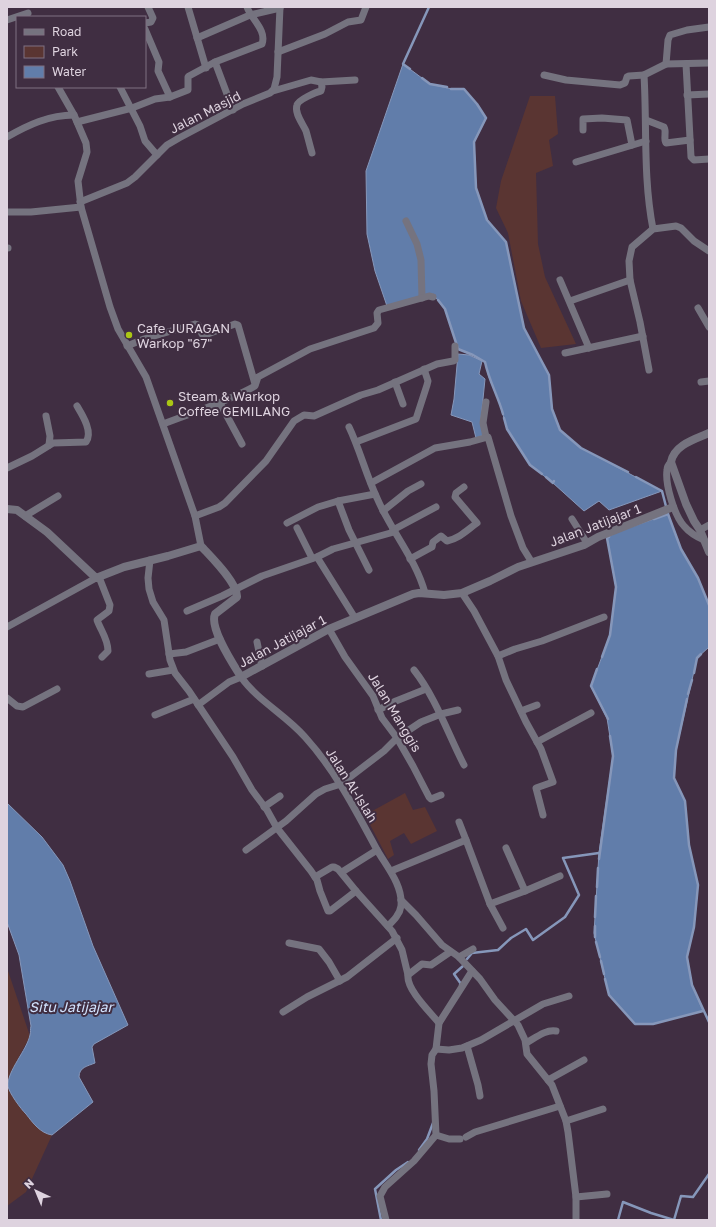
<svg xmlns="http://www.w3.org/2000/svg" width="716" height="1227" font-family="'Golos Text',sans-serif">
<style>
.green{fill:#5a3532}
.water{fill:#617daa;stroke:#8697ba}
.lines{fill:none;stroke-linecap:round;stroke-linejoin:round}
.stream{stroke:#8697ba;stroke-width:2.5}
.minor{stroke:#75737f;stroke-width:7}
.tertiary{stroke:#75737f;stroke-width:8}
.poi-dot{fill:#abc614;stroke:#402e42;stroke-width:1.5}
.labels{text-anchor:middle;stroke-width:4;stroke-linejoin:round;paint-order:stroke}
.street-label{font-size:13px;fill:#ded3df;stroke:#402e42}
.poi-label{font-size:13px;fill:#ded3df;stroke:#402e42;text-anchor:start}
.water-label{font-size:14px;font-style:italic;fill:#d2e3ff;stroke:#402e42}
</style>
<rect width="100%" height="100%" fill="#402e42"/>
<g class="green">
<path d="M530,96H555L558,134L549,140L553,166L536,173L538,244L545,277L576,344L541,348L521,301L508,233L496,208L501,181Z"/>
<path d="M405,793L413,810L425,807L437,831L411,844L404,833L390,841L394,855L388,859L365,815Z"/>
<path d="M7,968L30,1036C25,1047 7,1075 8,1086C9,1094 22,1110 28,1117C35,1124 41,1133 52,1135L26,1192L7,1206Z"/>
</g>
<g class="water">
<path d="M403,64L430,84L452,89H464L477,104L486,118L474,142L476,188L487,220L506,242L524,328L549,375L552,409L560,430L581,448L662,491L609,510L599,501L584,511L553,483L530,465L507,429L500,404L489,377L485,362L473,355L458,349L445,309L433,294L387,306L375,271L367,234L366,171Z"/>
<path d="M458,354L469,355L482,361L479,374L485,379L481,419L484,435L476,438L472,422L451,415L454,399Z"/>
<path d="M668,514L681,549L698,578L709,605V647L697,658L676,750L674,778L685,801L689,845L698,885L694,927L687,957L692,985L703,1011L653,1024H635L609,995L594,933L599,853L613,756L607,718L591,686L610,635L616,587L607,538L617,532Z"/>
<path d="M7,803L42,837L63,865L70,881L93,946L128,1025L94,1044L92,1047L95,1063C88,1066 79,1067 79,1077L93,1102L52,1135C40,1133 33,1123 26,1114C21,1109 9,1093 8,1086C7,1071 27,1050 30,1035C31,1032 30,1029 31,1026L19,955L7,922Z"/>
</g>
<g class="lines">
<g class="stream">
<path d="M410,69L403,64L429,7"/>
<path d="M422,78L430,84L447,87"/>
<path d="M451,89H464L477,104L486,118L474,142L476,188L487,220L506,242L524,328L549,375L552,409L560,430L581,448L628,472"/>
<path d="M438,300L445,309L458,349L473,355L485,362C489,381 498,396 503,414"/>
<path d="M504,418L507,429L530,465L542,474"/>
<path d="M546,477L553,483L554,481"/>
<path d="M636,477L662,491L668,514L681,549L698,578L709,605"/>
<path d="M654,519L668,514"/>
<path d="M602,657L610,635L616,587L607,538L609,537"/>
<path d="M597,669L591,686L608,719"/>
<path d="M694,673L697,658L701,654"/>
<path d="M688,694L692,680"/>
<path d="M687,699L676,750L674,778L685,801L689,845L698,885L694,927L687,957L692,985L709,1022"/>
<path d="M599,859L613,756L610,736"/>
<path d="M597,887L598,868"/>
<path d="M595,917L596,896"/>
<path d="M595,926V937"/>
<path d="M596,942L600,957"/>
<path d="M467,959L472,953L498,950L511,938L526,929L533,940L565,917L579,895L563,858L599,853"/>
<path d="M601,961L604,974"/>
<path d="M605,979L609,995L635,1024H653L703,1011"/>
<path d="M460,985L461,984L454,974L463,966"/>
<path d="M419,1150L427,1139L433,1123"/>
<path d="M381,1220L375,1189L396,1170L408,1162"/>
<path d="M618,1220L623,1202L651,1213L674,1220L681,1196L693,1197L709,1174"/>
</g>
<g class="minor">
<path d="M188,7L206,68"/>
<path d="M7,20L28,13"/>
<path d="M145,23L151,22L153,18L148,7"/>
<path d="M145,29L159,62L158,71L170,97"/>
<path d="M197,38L250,15L280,8"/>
<path d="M278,52L325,34L348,22L361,20L366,7"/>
<path d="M215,62L233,110"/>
<path d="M666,64L668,40L670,35L687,30L709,27"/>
<path d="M686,64L691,157L694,160L709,159"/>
<path d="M544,75L566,80L620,85L625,83L627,77L629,76L644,75"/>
<path d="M321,82L355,80"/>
<path d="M58,87L74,115L86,143L87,152L78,181L81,207L110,307L118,329L146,377L195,516L201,546"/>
<path d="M120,87L140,126L145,141L157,155"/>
<path d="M273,91L311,80L321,82L322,87L321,91C316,92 298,100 297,105C294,113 303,124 306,131C308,138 310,146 312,153"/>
<path d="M687,95L709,94"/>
<path d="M646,120L664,127C667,132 663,138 666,143L690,140"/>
<path d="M77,122L132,108L155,99L170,97L188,90V77L189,76L215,62L262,44C267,30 251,19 247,7"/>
<path d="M583,130V119L602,118L627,120L632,145"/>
<path d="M7,137C28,125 49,115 74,115"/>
<path d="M576,162L646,141"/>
<path d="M80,202L127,183L135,177L167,145L179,138L243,104L270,93L274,89L277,77L280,7"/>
<path d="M7,212H31L81,207"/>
<path d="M406,221L417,244L421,260L422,298"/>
<path d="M653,229C643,178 647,126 644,75L666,64L709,63"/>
<path d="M7,248H8"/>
<path d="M560,280L589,348"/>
<path d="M570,301L630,280"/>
<path d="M698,308L709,327"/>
<path d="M127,346L144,339L195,324L198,325L202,334L205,335L235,324L238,325L255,384"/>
<path d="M565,353L643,336"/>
<path d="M649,370L640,322L630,280L629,261L632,247L653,229L676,226L681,228L694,241L709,251"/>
<path d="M395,382L403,404"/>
<path d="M701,382L709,381"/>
<path d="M220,403L242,444"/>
<path d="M46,416L50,436L49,445"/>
<path d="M163,424C194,412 227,402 255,386L258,377L310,349L374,328L378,323L377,313L379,310L429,296L433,297"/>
<path d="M349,427C360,450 366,475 377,498C391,531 416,559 425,593"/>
<path d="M486,437L483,423L486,402"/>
<path d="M356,442L416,419L427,385L428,381L424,369"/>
<path d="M671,462C669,464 667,467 667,470C665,484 674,515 684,526C689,532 697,537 704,540"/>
<path d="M7,468L32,456L53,443L86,442C93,432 83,416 77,406"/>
<path d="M371,483L435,448L470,442L488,437L511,516L523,548L531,561"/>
<path d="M338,501L349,530L369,570"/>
<path d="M383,511L408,491L421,484"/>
<path d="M25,516L58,496"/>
<path d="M195,516L219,507L225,503L266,461L294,421L304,415L314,416L361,395L378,390L437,364L453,361L455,360V346"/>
<path d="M572,519L587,543"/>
<path d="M287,523L318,507L338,501L375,494"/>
<path d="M297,528L312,558"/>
<path d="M393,530L436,507"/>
<path d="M700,530L709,525"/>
<path d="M317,557L355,618"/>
<path d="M410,559L432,547L433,542L441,536L447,541C460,538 467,530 477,523L455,497L456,493L464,487"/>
<path d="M150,560L148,578L149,589L153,602L164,620L170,660L175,673L189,691L233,757L252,790L267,810L277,828L311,871L317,880L320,891L328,911H330L356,891"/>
<path d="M99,577L110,605L109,611L97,620C101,631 108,639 108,651L102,657"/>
<path d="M462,593L474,611L498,656L506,680L526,722L541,749L553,782L536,788L543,815"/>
<path d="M187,611L222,596L262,576L317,557L333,549L394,532"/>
<path d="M7,627L96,578"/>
<path d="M329,629L345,657L373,696L382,718L397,738L413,766L429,797L431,799L441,795"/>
<path d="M257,642L262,666"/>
<path d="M169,654L186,652L220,639"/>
<path d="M498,656L515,649L542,641L604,617"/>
<path d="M414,670C436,698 448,734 464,765"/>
<path d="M149,674L173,670"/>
<path d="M7,698L17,706L23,707L57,689"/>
<path d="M198,705L229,682L241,677C258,701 286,715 305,737C335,770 355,809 376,848C385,865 403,884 401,906C400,914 394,920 388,926"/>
<path d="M378,710L396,701L426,689"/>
<path d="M521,711L537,705"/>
<path d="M155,715L194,699"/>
<path d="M537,742L591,713"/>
<path d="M264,807L280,796"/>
<path d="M459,822L466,840"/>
<path d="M506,848L525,891"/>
<path d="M246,850L286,821L316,794L325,789L341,784L384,751L397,738L421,722L441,714L458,710"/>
<path d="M391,871L466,840L490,904L525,891L560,876"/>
<path d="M342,872L377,850"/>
<path d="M315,877L332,867H334L338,869L356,891L392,931L402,950L408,975"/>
<path d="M401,900L416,915L442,945L459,957L480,979L495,1000L518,1025L525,1040L527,1054L552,1085L566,1121L568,1132L576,1197V1220"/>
<path d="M490,904L503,928"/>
<path d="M289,943L319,949L329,962L340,981"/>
<path d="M459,957L473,949"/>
<path d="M283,1012L307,997L347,977L397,938"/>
<path d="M439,1023C430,1012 406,989 408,975L422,964L431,965L450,952"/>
<path d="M526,1043C535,1038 546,1029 556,1031"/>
<path d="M467,1046L478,1085L480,1096"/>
<path d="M436,1049L449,1050L462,1048L481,1040L543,1004L569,996"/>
<path d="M548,1080L584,1060"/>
<path d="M566,1121L603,1109"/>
<path d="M436,1135L449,1139H460"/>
<path d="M466,1137L475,1132L560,1106"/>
<path d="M576,1197L607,1194"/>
<path d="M386,1220L380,1196L385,1187L414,1161L436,1135L434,1091L431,1064L432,1055L436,1049L439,1023L472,971"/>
</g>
<g class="tertiary">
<path d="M709,433C695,439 674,445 671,462L686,504L694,521L700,530L709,552"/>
<path d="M7,509L17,510L47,532L96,578L124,567L168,556L201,546C210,556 238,583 237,597L215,614C209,628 233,664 241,677L329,629L413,594L419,593L444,595L462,593L490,581L518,567L584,545L598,537L673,507"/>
</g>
</g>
<g class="poi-dot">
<circle cx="129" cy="335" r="4"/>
<circle cx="170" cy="403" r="4"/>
</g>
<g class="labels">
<g class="street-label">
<text transform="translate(205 112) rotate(-27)" y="5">Jalan Masjid</text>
<text transform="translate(595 525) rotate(-21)" y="5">Jalan Jatijajar 1</text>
<text transform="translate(282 641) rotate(-28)" y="5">Jalan Jatijajar 1</text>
<text transform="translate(395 712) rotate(59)" y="5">Jalan Manggis</text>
<text transform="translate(352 785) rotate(58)" y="5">Jalan Al-Islah</text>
</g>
<g class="poi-label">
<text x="137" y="333">Cafe JURAGAN<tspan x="137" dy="15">Warkop "67"</tspan></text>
<text x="178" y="401">Steam &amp; Warkop<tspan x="178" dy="15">Coffee GEMILANG</tspan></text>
</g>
<g class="water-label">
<text x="71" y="1012">Situ Jatijajar</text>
</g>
</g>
<rect width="716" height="1227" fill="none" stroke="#ded3df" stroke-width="16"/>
<rect x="16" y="16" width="130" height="72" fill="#402e42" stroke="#7f7081"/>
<rect x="24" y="29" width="20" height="6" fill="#75737f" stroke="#7f7081"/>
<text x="52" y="36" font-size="12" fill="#ded3df">Road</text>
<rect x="24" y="46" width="20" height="12" fill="#5a3532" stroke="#7f7081"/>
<text x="52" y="56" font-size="12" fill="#ded3df">Park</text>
<rect x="24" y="66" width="20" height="12" fill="#617daa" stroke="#7f7081"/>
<text x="52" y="76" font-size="12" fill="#ded3df">Water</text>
<g transform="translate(36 1191) rotate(316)" stroke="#402e42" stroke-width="3" paint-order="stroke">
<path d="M0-3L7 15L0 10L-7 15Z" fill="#ded3df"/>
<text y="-6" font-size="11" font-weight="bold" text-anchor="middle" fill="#ded3df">N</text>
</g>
</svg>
